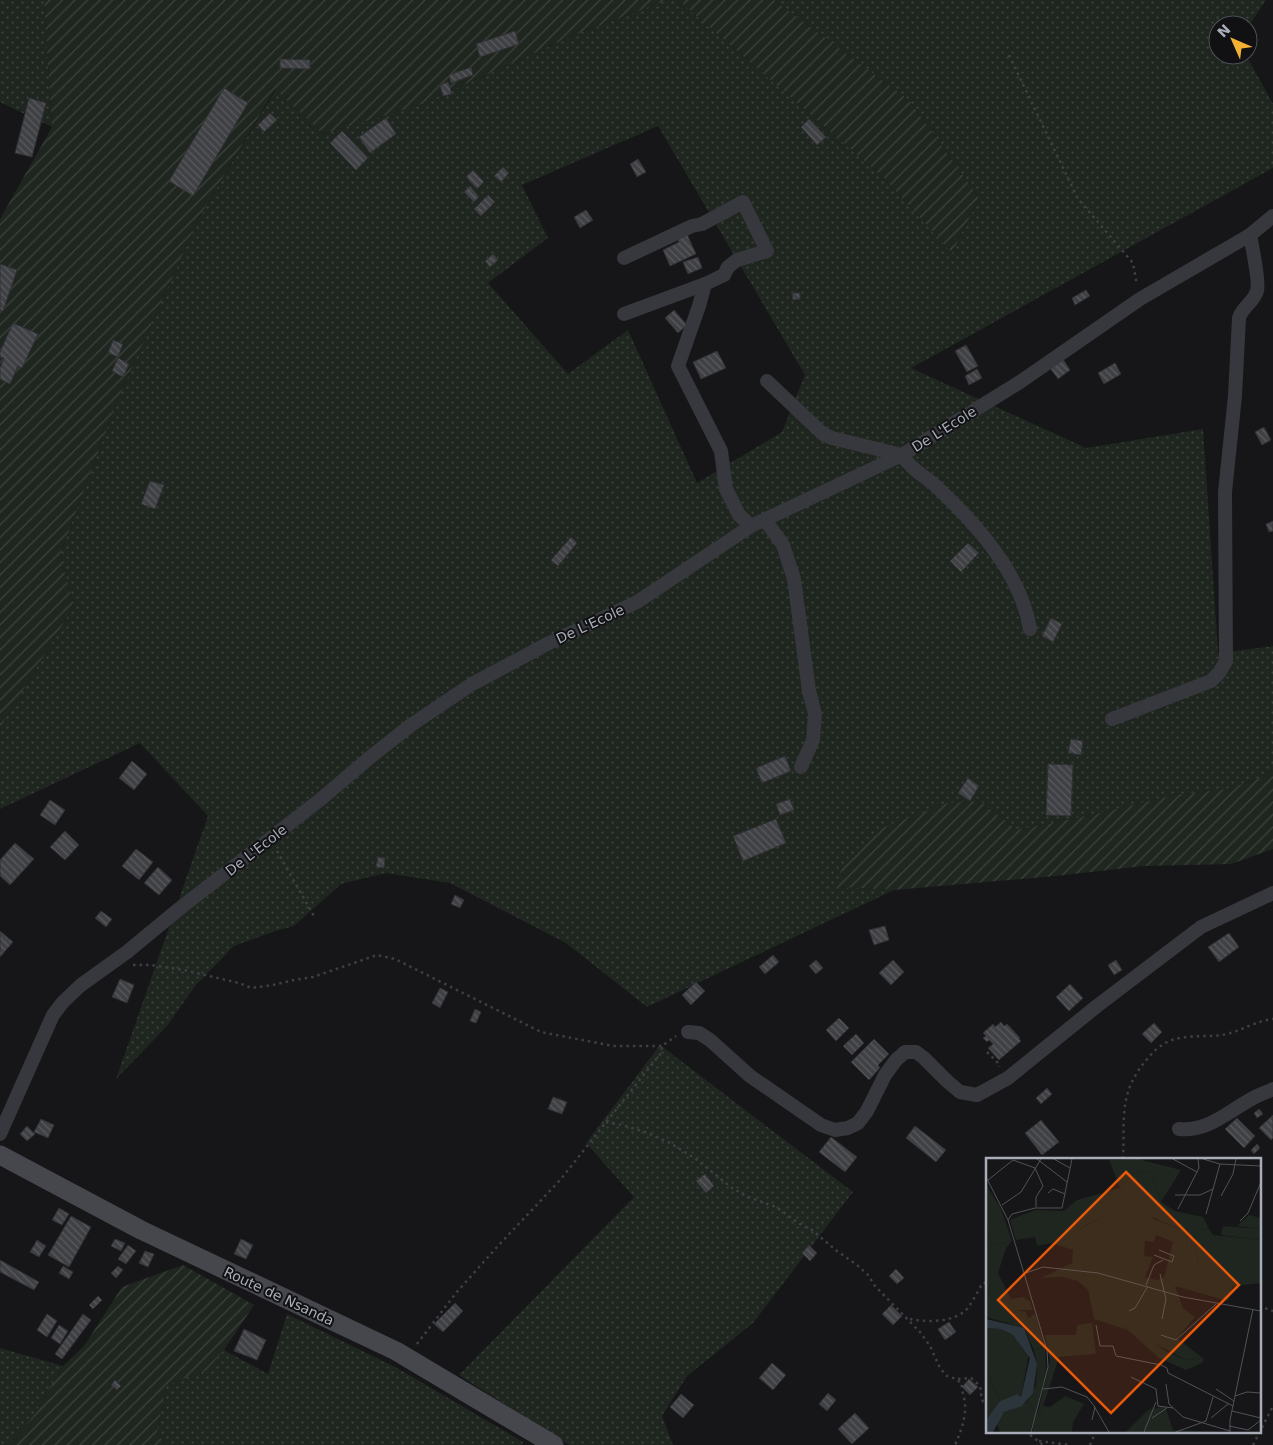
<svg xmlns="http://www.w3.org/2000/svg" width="1273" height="1445" font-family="'DejaVu Sans',sans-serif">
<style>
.grass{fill:url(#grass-dots);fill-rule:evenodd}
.garden{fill:url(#garden-furrows)}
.building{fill:url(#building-back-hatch);stroke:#303034}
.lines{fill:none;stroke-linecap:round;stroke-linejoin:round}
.path{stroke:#3d3f44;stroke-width:2.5;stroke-dasharray:2.5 4;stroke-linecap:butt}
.street{stroke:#37383d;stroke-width:14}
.secondary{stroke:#45474d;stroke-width:19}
.labels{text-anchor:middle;stroke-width:4;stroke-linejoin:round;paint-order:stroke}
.street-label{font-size:14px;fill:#a8adb8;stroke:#111113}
.inset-road{fill:none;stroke:#505258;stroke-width:1}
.view{fill:#e8590c;fill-opacity:0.15;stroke:#e8590c;stroke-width:2.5}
.inset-edge{fill:none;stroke:#a8adb8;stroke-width:2.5}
</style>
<defs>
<pattern id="grass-dots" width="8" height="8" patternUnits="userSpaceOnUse" patternTransform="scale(1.25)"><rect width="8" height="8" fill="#1e261f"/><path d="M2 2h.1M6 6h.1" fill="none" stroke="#3c433d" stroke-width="1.8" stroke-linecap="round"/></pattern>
<pattern id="garden-furrows" width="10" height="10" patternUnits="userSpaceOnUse" patternTransform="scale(1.25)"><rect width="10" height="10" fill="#1e261f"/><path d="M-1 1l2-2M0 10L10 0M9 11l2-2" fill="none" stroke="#3c433d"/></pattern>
<pattern id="building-back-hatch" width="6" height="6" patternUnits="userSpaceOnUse" patternTransform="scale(1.25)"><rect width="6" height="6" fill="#404145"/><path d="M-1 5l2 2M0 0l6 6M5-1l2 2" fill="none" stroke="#595a5e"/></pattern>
</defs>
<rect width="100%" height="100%" fill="#161618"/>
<g class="grass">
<path d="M0,0H44L52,127L0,102Z"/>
<path d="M667,0H678L884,178L952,253L979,198L909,100L774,0H1266L1248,27V25H1218V55H1246L1273,104V168L911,368L1086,448L1203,429L1218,653L1273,646V770L1260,778L1227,789L1174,795L1092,815L1017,830L980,801L841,868L839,887L894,890L647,1007L566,943L450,883L386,873L341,884L294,926L275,931L234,946L195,986L167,1026L116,1079L208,816L140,743L0,809V732L1,726L74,606L60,555L118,399L199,218L276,89L323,134L419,105L572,36ZM658,126L805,375L782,432L697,483L628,330L568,374L488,283L548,238L522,185Z"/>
<path d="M660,1045L853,1192L753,1323L687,1376L662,1416L673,1445H569L459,1375L634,1197L586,1143Z"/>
<path d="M287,1314L397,1368L523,1442L522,1445H166L157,1433L166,1385L207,1370L224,1350L268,1374Z"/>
<path d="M0,1348L63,1366L34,1415L10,1445H0Z"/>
</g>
<g class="garden">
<path d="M44,0H667L572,36L419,105L323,134L275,89L199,218L118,399L60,555L74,606L1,726L0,732V219L52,127Z"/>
<path d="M678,0H774L909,100L979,198L952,253L884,178Z"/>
<path d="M1273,770V849L1231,864L1144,866L1056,876L894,890L838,887L841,868L882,828L947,803L980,801L1017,830L1092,815L1174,795L1227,789L1260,778Z"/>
<path d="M183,1265L254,1305L224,1350L207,1370L166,1385L157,1433L166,1445H10L34,1415L63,1366L84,1346L122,1287Z"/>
</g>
<g class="building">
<path d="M515,31L519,44L480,57L476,44Z"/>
<path d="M280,59L310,60V69L280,68Z"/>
<path d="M471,67L473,75L451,83L449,75Z"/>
<path d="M448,82L452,94L443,96L440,85Z"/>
<path d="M224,88L248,103L193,196L169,181Z"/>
<path d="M29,98L46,103L32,157L15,153Z"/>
<path d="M270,113L277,120L264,132L258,125Z"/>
<path d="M386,118L396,134L370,153L359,137Z"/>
<path d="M809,119L826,137L817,145L801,127Z"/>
<path d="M342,131L368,158L356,170L330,143Z"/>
<path d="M638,159L646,172L637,177L630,164Z"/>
<path d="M503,167L509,173L501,182L494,176Z"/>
<path d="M473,170L484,182L477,189L466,177Z"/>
<path d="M470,186L479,197L474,202L464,192Z"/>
<path d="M488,195L495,202L481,216L474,209Z"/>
<path d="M586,210L593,220L580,228L574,217Z"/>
<path d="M686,232L696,254L670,266L663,250L679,242L676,236Z"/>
<path d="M493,254L498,260L490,267L485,261Z"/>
<path d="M698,257L702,268L688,274L683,262Z"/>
<path d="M0,264L17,270L3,311L0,310Z"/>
<path d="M1086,290L1090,296L1075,305L1072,298Z"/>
<path d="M792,293H800V299L793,300Z"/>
<path d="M674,310L687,325L678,333L665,318Z"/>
<path d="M13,323L38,334L22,368L18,366L10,384L0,379V368L4,358L0,357V352Z"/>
<path d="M113,340L123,344L118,357L108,353Z"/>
<path d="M966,345L978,366L967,372L955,351Z"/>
<path d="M717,351L726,368L701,379L693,362Z"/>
<path d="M118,358L129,364L123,377L112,371Z"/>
<path d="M1063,359L1070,370L1058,379L1050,368Z"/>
<path d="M1115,363L1121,374L1104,384L1098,373Z"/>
<path d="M977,369L982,378L969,385L965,376Z"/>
<path d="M1264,427L1271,440L1262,445L1255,432Z"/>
<path d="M150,481L164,485L155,509L141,504Z"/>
<path d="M1273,521V531L1269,532L1266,524Z"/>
<path d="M571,537L577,543L558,566L551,560Z"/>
<path d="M968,543L979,553L961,572L950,561Z"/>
<path d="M1051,618L1062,624L1053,642L1042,636Z"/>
<path d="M1071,739L1083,741L1081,755L1068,753Z"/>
<path d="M785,756L791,771L762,783L756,768Z"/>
<path d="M132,761L147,774L134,790L119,778Z"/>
<path d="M1048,764L1073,765L1071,816L1046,815Z"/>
<path d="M968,778L979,786L970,801L958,793Z"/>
<path d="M790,799L794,810L780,815L776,804Z"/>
<path d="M50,800L65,810L55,825L40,815Z"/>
<path d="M776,819L786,843L743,861L733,836Z"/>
<path d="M65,831L79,845L65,860L50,847Z"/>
<path d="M15,843L34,859L10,885L0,876V860Z"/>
<path d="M136,849L153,862L139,880L122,866Z"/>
<path d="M378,857L385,858L384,868L376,867Z"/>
<path d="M158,867L172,880L159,895L144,883Z"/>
<path d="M455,895L464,900L460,908L451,904Z"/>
<path d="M101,911L112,919L106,927L95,918Z"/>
<path d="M885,926L889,940L874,945L869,930Z"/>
<path d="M0,931L13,942L0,957Z"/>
<path d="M1229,933L1239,947L1219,962L1208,947Z"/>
<path d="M773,955L779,962L765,974L759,967Z"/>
<path d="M816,960L823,968L816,974L809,966Z"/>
<path d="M893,960L904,972L891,985L879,973Z"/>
<path d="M1116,960L1122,970L1114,975L1108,965Z"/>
<path d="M120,979L134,985L127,1003L112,997Z"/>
<path d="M696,982L705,991L691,1005L682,995Z"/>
<path d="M1070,984L1083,998L1069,1011L1056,997Z"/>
<path d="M440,988L448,992L440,1008L432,1003Z"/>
<path d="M475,1009L481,1012L476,1023L470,1021Z"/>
<path d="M839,1018L849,1028L836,1041L826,1030Z"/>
<path d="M1001,1022L1004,1026L1007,1024L1020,1038L1019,1039L1021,1041L999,1060L988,1048L993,1044L989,1040L987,1042L983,1038L986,1036L983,1033L993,1024L995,1027Z"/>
<path d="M1154,1023L1162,1032L1151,1043L1142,1034Z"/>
<path d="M856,1034L864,1043L852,1055L843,1046Z"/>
<path d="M874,1039L889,1054L878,1065L880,1068L869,1080L851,1062Z"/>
<path d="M1047,1088L1052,1094L1041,1104L1036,1098Z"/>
<path d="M553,1097L567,1102L562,1114L548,1109Z"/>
<path d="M1259,1109L1263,1114L1257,1118L1254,1113Z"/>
<path d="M1273,1115V1138L1271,1140L1259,1128Z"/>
<path d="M1237,1118L1255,1136L1244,1148L1225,1129Z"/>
<path d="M41,1119L54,1125L48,1138L34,1132Z"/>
<path d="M1041,1120L1059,1142L1042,1155L1025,1133Z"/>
<path d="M27,1126L35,1134L27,1141L20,1134Z"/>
<path d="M915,1126L946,1150L936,1162L906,1138Z"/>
<path d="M831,1137L857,1157L845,1172L819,1152Z"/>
<path d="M1257,1144L1260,1148L1254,1154L1251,1150Z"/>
<path d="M705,1174L714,1186L706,1193L696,1181Z"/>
<path d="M59,1208L69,1214L62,1225L52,1220Z"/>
<path d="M71,1216L91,1227L69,1267L48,1255Z"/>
<path d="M115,1239L125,1243L121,1251L111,1246Z"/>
<path d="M241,1239L253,1245L246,1259L234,1254Z"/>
<path d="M37,1240L46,1246L39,1257L30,1252Z"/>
<path d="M128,1245L136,1251L126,1264L118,1259Z"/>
<path d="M809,1245L817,1253L810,1261L802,1253Z"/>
<path d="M145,1251L154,1254L148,1267L139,1263Z"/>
<path d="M0,1260L39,1282L34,1290L0,1272Z"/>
<path d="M63,1266L73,1272L69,1279L59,1273Z"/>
<path d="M118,1266L123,1270L116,1278L111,1273Z"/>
<path d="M896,1269L904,1278L897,1284L889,1276Z"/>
<path d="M98,1296L102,1300L93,1309L89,1305Z"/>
<path d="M455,1303L463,1311L443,1332L434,1324Z"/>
<path d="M891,1305L902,1316L893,1325L882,1314Z"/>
<path d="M47,1314L57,1321L47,1337L37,1330Z"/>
<path d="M83,1314L91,1320L62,1359L55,1354Z"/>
<path d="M949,1322L956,1332L945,1340L938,1329Z"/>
<path d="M59,1325L68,1331L60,1344L51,1338Z"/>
<path d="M244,1329L266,1340L257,1360L234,1351Z"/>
<path d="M772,1363L786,1375L773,1390L759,1378Z"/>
<path d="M969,1379L978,1387L970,1395L962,1387Z"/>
<path d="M115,1380L121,1386L117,1390L111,1385Z"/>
<path d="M828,1393L836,1400L827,1411L819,1404Z"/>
<path d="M681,1394L694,1405L683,1418L670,1407Z"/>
<path d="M855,1413L869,1428L852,1444L838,1429Z"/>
</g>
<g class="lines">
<g class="path">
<path d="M1009,55L1078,199L1133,263L1137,285"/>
<path d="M277,851L315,918"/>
<path d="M133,965H151L184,970L239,983L251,988L273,985L294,980L313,977L377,955L395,959L541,1032L613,1046H662"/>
<path d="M987,1052L999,1064V1067"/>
<path d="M606,1122L622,1125L645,1132L670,1143L696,1159L732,1188L748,1197L776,1207L803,1226L812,1230L837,1251L857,1265L868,1275L875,1286L920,1332L930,1346L940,1368L947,1376L956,1379L962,1384C961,1389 964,1396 965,1403C966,1418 961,1431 955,1445"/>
<path d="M1123,1159C1125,1116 1118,1093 1148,1058C1156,1048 1167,1040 1180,1038C1194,1035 1208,1037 1222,1035C1240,1032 1255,1021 1273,1019"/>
<path d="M1259,1306L1273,1311"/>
<path d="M910,1319C927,1322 950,1323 965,1311C970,1307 978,1291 982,1284L987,1282"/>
<path d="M417,1344L456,1293L497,1247L561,1179L661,1053L662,1046L676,1036"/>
<path d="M958,1379L971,1378C974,1381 979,1384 980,1387C983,1395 978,1398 987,1406"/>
<path d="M1025,1431L1043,1445"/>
<path d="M1039,1441L1069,1445"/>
<path d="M1090,1445L1096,1431"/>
<path d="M1253,1445L1273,1406"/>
</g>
<g class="street">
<path d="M705,284L699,306L678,366L721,451L726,489L739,515L751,526"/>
<path d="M624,314L705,284L724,275L728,267L737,260L767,251L743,202L702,224L692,226L624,258"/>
<path d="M767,381L823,434L832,438L902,455C911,470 927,477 939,489C978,526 1021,574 1030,629"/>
<path d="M765,520L783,545L794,579L809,691L815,714L813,740L801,767"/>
<path d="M1112,719L1211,681L1219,673L1226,661L1225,492L1235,396L1239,318C1242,307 1254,302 1257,291C1260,283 1252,246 1250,235"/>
<path d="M688,1032L699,1033L710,1040L750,1076L821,1125L835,1130L848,1128L858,1123L867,1111L885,1075L896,1060L905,1052H916L924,1058L947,1081L960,1092L977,1095L1008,1078L1097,1006L1201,927L1273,893"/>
<path d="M1179,1129C1209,1132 1230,1110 1255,1097C1261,1094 1267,1092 1273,1089"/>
<path d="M0,1134L53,1015L63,1002L81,985L127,952L179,909L321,799L368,759L411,725L472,684L549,643L637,602L751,526L902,455L1020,382L1140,299L1250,235L1273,216"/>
</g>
<path class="secondary" d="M0,1155L141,1230L396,1351L554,1445"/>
</g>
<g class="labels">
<g class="street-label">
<text transform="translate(944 429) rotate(-32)" y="5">De L'Ecole</text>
<text transform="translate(590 624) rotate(-25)" y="5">De L'Ecole</text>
<text transform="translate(256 850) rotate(-38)" y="5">De L'Ecole</text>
<text transform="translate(279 1296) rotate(25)" y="5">Route de Nsanda</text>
</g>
</g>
<g transform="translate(986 1158)">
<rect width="275" height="275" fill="#161618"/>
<path d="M152,1L195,12L175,44L166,15L149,13L134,30L123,2ZM157,46L168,61L200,74L203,121L212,104L208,74L223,71L227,77L275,82V125L247,128L242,143L189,128L197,150L209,159L191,180L218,201L200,202L136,168L141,172L108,161L102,132L92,123L77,119L55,120L86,105L87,92L66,85L115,60ZM170,77L187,84L178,119L171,122L159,119L167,99L158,98L159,83L168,84ZM263,57L275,60V71L251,68ZM0,68L6,87L26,83L20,90L12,115L25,141L11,143L0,134ZM32,152L40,154L42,160L49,156L59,188L48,192L38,170L25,166L27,155ZM106,165L110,196L73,199L55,255L52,254L64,203L59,177H90L91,167ZM0,212L14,243L0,264ZM41,244L50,254L44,274H14L10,264L18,254ZM179,248L187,272L241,274H140L162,252Z" fill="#1e261f" fill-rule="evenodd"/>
<path d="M149,13L166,15L175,44L189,53L217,59L223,71L208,74L212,104L210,119L202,121L200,74L157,55V47L115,60L96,69L93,74L66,85L51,88L49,79L30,82L24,62L49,52L78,53L91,42L134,30ZM0,26L15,51L26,83L6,87L0,68ZM237,68L275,71V82L235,77ZM0,134L11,143L37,139L44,143L47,152H32L27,155L25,166L0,159ZM145,166L179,193L200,202L218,201L216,205L200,212L173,200L136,167ZM0,170L15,171L27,177L43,195L35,239L31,236L14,243L0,212ZM59,188L60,213L50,254L41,244L50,227L51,206L48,192ZM79,238L98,246L87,264L86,274H46L51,254L55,255L57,248L64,249Z" fill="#1e261f"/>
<path d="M0,161L38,170L51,206L47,235L36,248L18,254L7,274H0L1,261L14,243L31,236L35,239L44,200L27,177L15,171L0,170Z" fill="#2c353c"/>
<path class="inset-road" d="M51,1L81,24M68,1L84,10M187,1L211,14M217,1L234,6L275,8M0,19L22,62L61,192L62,209L45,274M2,22L27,2L49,10L57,28L50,39V49M62,35L67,31L79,36M189,37H214L227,31M235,38L247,16L250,1M16,47L35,34L55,1M192,51L213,10L212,1M220,56L234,6M22,62L26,56L49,50H76L86,1M254,63L262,55L275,24M168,97L186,104L188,98L173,92M37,116L57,109L112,115L197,139L275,153M174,116L180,141L176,161M160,127L168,107L177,102M143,153L149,150L162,128M110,167L114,188H127L130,198L175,207L181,210L182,215L247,248M175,177L190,182L230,146M145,219L170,231L172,248L187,250M180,226L183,246L197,259L244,273M57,231L76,229L101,239L109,249L106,262M230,231L248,243M249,238L261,234L275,235M108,248L123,274M246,253L275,260M166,260L181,250M225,260L242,246M243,268L262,272L275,262M158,274L170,244M190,274L220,263L227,239M244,274V262L267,151"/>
<path class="view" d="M140,14L253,127L125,255L12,142Z"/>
<rect width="275" height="275" class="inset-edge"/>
</g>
<g transform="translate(1233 40) rotate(315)"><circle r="24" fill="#111113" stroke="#4d4f55"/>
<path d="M0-4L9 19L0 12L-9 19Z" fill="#f2b134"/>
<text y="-8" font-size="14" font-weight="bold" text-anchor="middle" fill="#a8adb8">N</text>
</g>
</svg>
